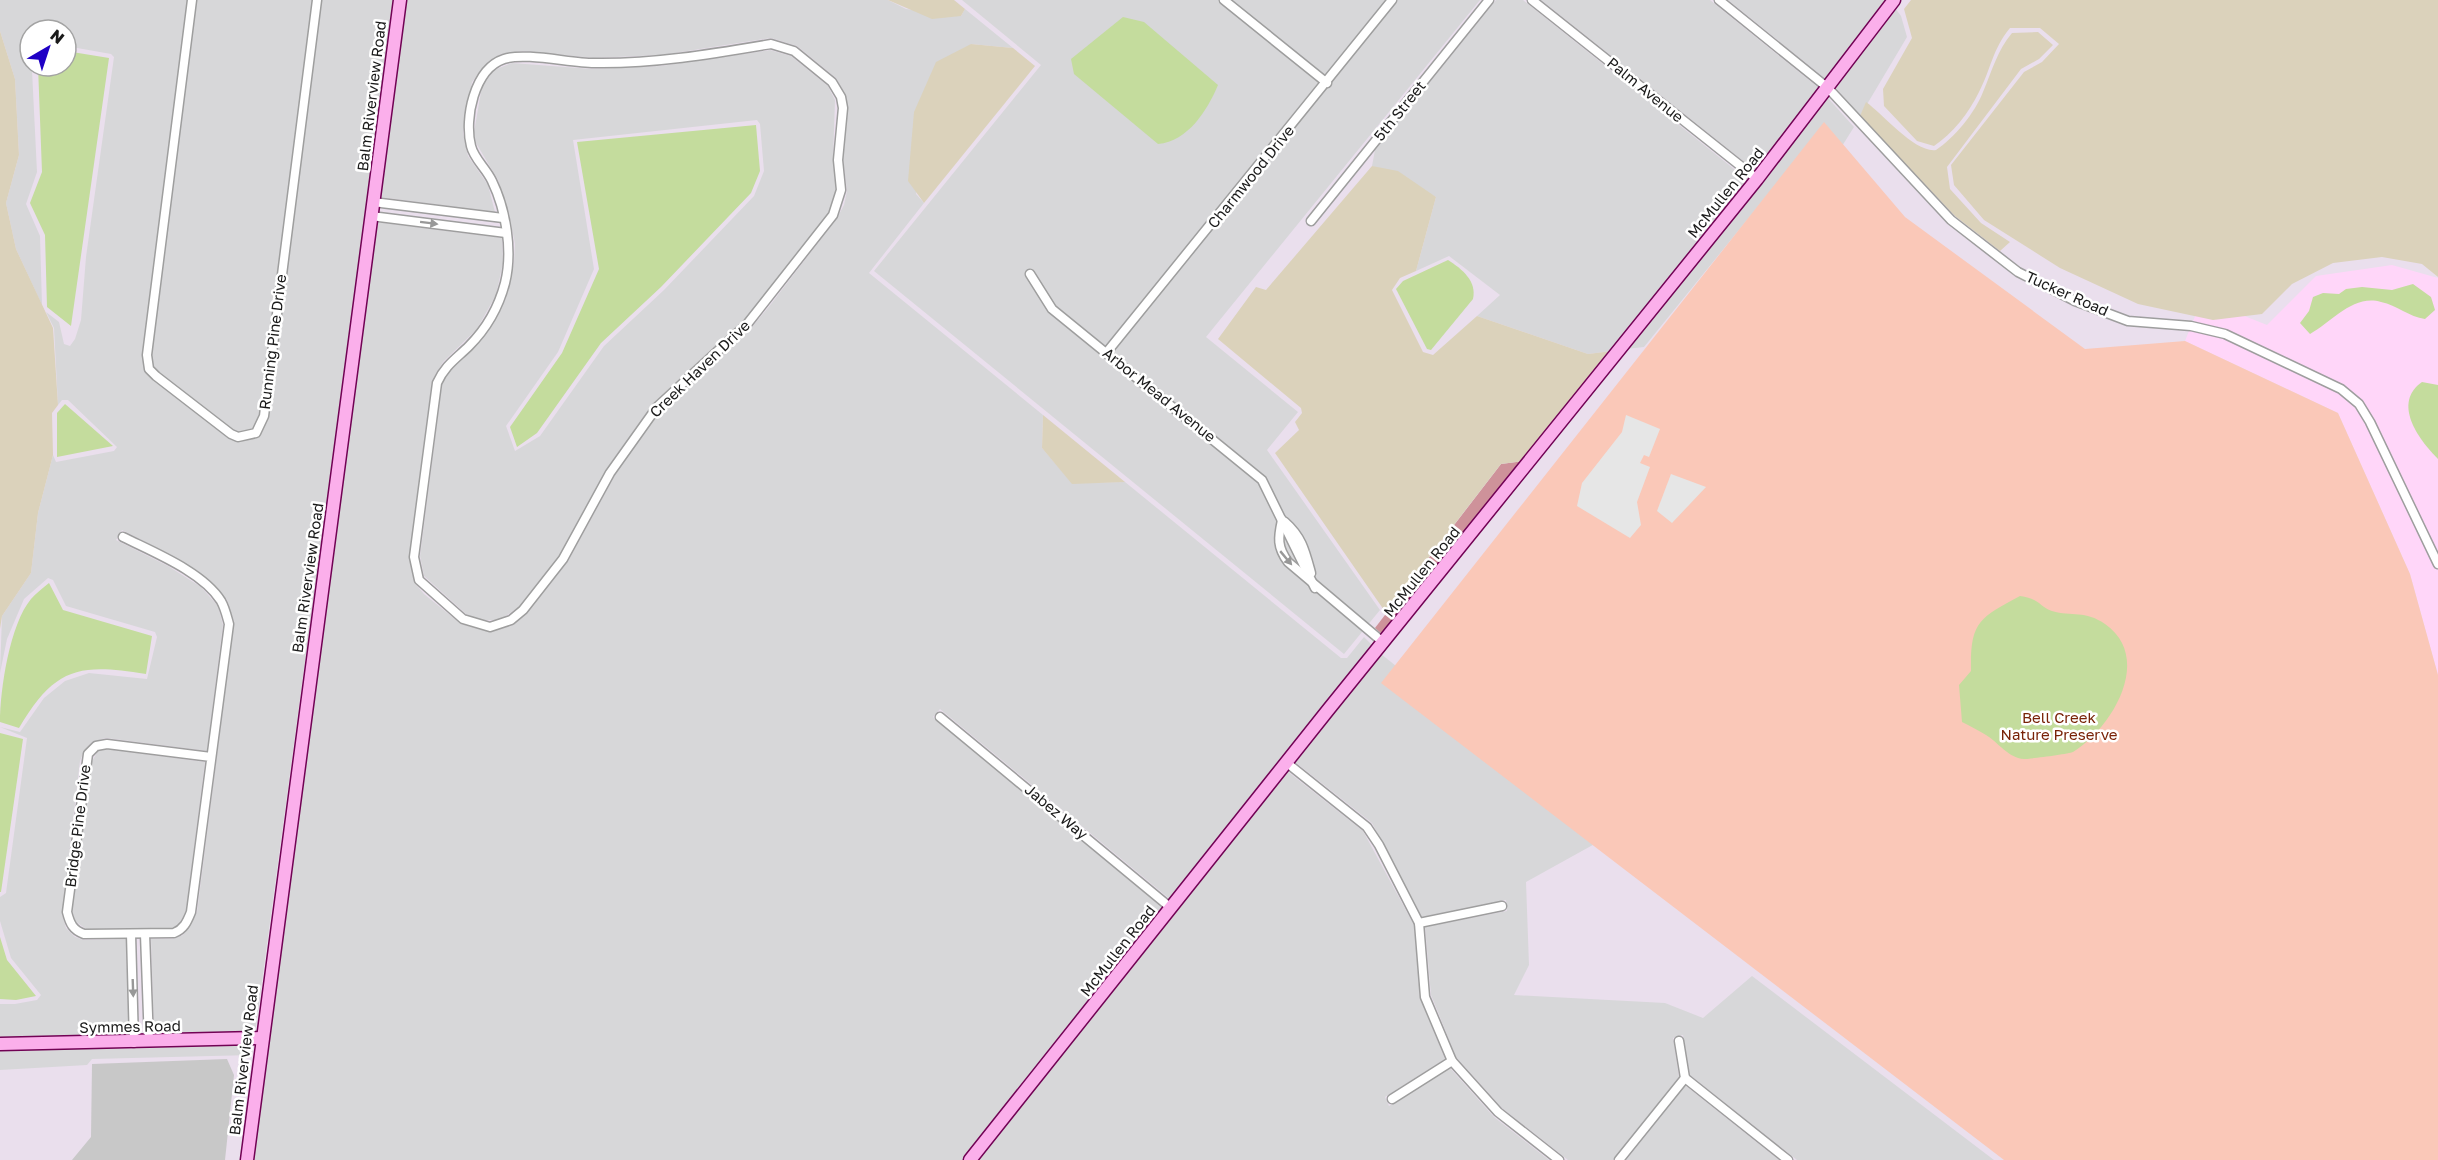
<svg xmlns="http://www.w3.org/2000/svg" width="2438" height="1160" font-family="'Golos Text',sans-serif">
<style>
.residential{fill:#d7d7d9;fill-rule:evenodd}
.education{fill:#ffd6f9}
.religious{fill:#c8c8c8}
.forest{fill:#ce929a}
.wetland{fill:#dbd2bb}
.park{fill:#fac8b8}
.parking{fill:#e6e6e6}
.water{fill:#c4dc9d}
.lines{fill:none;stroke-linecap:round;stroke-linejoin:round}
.street-casing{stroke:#9e9e9e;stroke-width:11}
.secondary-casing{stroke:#710254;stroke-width:15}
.street{stroke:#fff;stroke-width:8}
.secondary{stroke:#fbafeb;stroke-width:12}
.oneway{fill:#989898}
.labels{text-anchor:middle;stroke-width:5;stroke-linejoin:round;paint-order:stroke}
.street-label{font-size:15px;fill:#1a1a1a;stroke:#fff}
.park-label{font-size:15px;fill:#792308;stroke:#fff}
</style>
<rect width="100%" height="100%" fill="#eadfed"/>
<g class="residential">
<path d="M0,0H394L255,1033L154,1036L151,939H173L183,935L197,912L234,622L227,600L208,579L173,556L122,530L116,540L168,566L201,587L218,606L223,625L207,751L106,738L92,742L84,751L80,761L62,914L66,928L75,937L84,940L126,939L129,1037L0,1039V1004H15L37,1000L41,995L11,958L0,921V897L6,893L27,738L0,727L20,732L44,698L65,681L89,673L147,679L157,637L155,632L66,606L53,580L48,578L24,599L7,639L0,673L2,616L31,573L38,513L53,455L56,462L114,451L117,447L68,400H62L58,405L54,328L46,312L59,322L64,344L70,346L75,339L81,320L86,257L114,57L111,54L66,46V30H30L37,172L26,204L40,236L42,305L16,249L6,203L19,155L15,79L0,31Z"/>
<path d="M405,0H888L906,9L961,16L965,9L1013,48L971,44L916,194L924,203L869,273L1043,415L1042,448L1072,483L1125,482L1341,658H1347L1364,637L1374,647L1171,900L940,709L933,717L1164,909L963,1160H252L376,222L502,238L503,263L496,295L477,329L443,362L432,381L409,557L414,582L424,594L461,624L490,632L513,625L527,613L568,561L615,475L636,443L661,411L752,327L771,304L837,218L844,205L847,191L843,159L848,108L845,94L836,78L797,46L771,38L662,55L593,58L524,51L501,54L488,62L472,82L463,133L468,156L488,185L495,212L379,197Z"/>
<path d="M962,0H1480L1206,337L1298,412L1267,450L1380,610L1344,654L874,271L1041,65Z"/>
<path d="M1496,0H1523L1749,181L1612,351L1588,354L1477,316L1500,295L1449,256L1416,271L1436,197L1372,166L1375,150Z"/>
<path d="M1541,0H1710L1820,89L1757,172Z"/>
<path d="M1728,0H1888L1827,80Z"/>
<path d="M1895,8L1901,16L1907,37L1860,116L1835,87Z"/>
<path d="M770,50L791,56L828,86L835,100L833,160L836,191L829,213L745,319L653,404L606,470L559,556L520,606L500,620H481L466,614L424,576L420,556L442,384L451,368L485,335L497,317L506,298L514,262L515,244L509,214L498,180L476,143L474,132L482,86L494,70L512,63L592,69L661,66ZM757,120L760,124L764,171L754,196L664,290L604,346L540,436L515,451L506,426L558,352L594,269L573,140Z"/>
<path d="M1827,97L1854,127L1832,162L1790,167L1644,347L1626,349Z"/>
<path d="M1381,654L1609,836L1526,882L1529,965L1514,995L1665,1003L1703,1018L1752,976L1994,1160H1797L1690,1075L1683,1035L1673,1038L1679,1077L1613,1160H1568L1502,1108L1456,1057L1431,995L1425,927L1507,911L1506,900L1422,917L1372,823L1295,762Z"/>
<path d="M106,749L205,762L186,911L179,925L173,928L86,929L75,921L72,911L91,763L98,751Z"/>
<path d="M1287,771L1363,831L1414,925L1420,998L1445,1059L1385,1097L1389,1106L1450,1068L1494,1117L1549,1160H977Z"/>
<path d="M253,1044L252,1055L92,1059L87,1065L0,1070V1049H129Z"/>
<path d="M1685,1086H1686L1779,1160H1626Z"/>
</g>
<path class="education" d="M2392,265L2438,278V675L2410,574L2338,413L2185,341L2202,299L2267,325L2316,276Z"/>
<path class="religious" d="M227,1059L234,1075L225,1160H72L91,1137L92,1064Z"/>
<path class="forest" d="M1524,461L1383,635L1375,628L1501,464Z"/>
<g class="wetland">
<path d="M888,0H954L965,9L961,16L932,19Z"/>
<path d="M1911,0H2438V277L2422,264L2382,257L2333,263L2292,284L2262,314L2213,320L2138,304L2060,268L1984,220L1954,185L1951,165L2024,72L2042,62L2059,44L2040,28H2010C1992,50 1991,69 1979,92C1969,113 1952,134 1934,146L1917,141L1884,106L1883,89L1912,38L1904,9Z"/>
<path d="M0,31L15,79L19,155L6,203L16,249L53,328L58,405L52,413L53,455L38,513L31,573L2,616L0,629Z"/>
<path d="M2038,32L2053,45L2039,59L2021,69L1947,167L1950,189L1981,223L2010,242L2000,251L1955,216L1860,116L1866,102C1884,115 1915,153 1936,150C1954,138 1975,113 1983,92C1992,71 1997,51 2012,33Z"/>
<path d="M971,44L1013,48L1035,66L924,203L908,181L914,112L936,62Z"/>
<path d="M1372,166L1398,171L1436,197L1416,271L1400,278L1392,290L1423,352L1433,355L1477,316L1588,354L1612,351L1524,461L1501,464L1386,613L1275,453L1299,430L1295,422L1302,413L1301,408L1218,339L1256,287L1266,290Z"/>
<path d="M1043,415L1125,482L1072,484L1042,448Z"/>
</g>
<path class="park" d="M1824,122L1905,217L2085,349L2185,341L2338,413L2410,574L2438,675V1160H2004L1381,683Z"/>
<g class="parking">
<path d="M1626,415L1660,429L1649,457L1644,455L1640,463L1650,467L1637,502L1641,525L1630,538L1577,506L1582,483L1622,432Z"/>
<path d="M1671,474L1706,487L1672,523L1657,511Z"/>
</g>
<g class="water">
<path d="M1123,17L1144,22L1218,85C1207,111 1188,141 1158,144L1074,74L1071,59Z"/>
<path d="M66,51L109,58L71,326L47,307L45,235L30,203L42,172L38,66H66Z"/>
<path d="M756,125L760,171L751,193L661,287L601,343L537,433L517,447L510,427L562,353L599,269L577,142Z"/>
<path d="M1448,260C1462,269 1477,281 1473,299L1431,350L1427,349L1396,289L1403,281Z"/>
<path d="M2413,284L2431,297L2435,310L2425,319C2409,317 2397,305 2381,302C2353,294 2332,322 2310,334L2300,323L2309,311L2313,297L2323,293L2339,294L2346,289L2362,287L2392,290Z"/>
<path d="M2422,382L2438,385V459C2418,439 2392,403 2422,382Z"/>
<path d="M65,404L113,446L57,457V413Z"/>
<path d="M49,583L63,610L152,636L146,674C79,663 55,667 19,728L0,722C0,689 10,624 31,599C36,593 43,588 49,583Z"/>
<path d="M2020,596C2041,599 2039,607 2052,611C2072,617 2085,610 2105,624C2154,658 2112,728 2073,752C2068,754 2030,759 2024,759C2008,758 1998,742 1986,735C1978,730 1970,726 1962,722L1959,685L1971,671C1970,622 1979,618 2020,596Z"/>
<path d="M0,733L23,739L1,892H0Z"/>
<path d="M0,937L7,960L36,996L16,1000L0,999Z"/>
</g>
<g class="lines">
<defs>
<g id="street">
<path d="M192,0L147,355L149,369L156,376L231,434L238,437L256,433L264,416L317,0"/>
<path d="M1224,0L1327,83"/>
<path d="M1532,0L1757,179"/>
<path d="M1719,0L1828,88L1951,220L2018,272L2075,301L2128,321L2191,326L2225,334L2341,389L2359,404L2370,422L2438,564"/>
<path d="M771,44L794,51L832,82L841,97L843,108L838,160L841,190L833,215L748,323L657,407L610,473L563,559L523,610L511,620L490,627L463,619L419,580L414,557L437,383C445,365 457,358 469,346C486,329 499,306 505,283C513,251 506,210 492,181C486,168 474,159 471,146C464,119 474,69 504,59C525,52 570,63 594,63C654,64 712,54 771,44Z"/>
<path d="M373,202L503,218"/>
<path d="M371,216L506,233"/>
<path d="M1311,221L1489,0"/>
<path d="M1030,274L1052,309L1262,480L1315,588"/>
<path d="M1107,352L1392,0"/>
<path d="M1282,520C1278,538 1277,547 1288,562L1384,643"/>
<path d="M1285,522C1302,537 1305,551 1311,573"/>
<path d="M123,537C153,552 203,572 221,601C225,608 227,617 229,624L191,912C187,922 184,929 174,933L84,934C73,930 70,924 67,912L88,754L96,746L107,744L211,757"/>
<path d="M940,717L1171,908"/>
<path d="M1287,763L1367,827L1379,845L1419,923L1425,997L1452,1061L1498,1112L1559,1160"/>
<path d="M1419,923L1502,906"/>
<path d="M131,934L134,1043"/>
<path d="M145,934L149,1042"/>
<path d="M1685,1078L1788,1160"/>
<path d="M1392,1099L1452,1061"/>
<path d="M1619,1160L1685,1078L1679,1041"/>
</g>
<g id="secondary">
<path d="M0,1044L261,1038"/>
<path d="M247,1160L400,0"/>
<path d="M970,1160L1328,710L1757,179L1894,0"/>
</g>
</defs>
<use href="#street" class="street-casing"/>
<use href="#secondary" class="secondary-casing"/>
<use href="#street" class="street"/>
<use href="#secondary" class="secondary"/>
</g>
<defs><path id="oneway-solid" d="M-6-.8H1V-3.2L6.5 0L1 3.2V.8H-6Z" transform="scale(1.5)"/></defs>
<g class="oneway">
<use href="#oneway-solid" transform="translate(429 223) rotate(7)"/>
<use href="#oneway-solid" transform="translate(1286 558) rotate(50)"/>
<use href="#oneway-solid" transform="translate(133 988) rotate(88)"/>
</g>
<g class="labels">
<g class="street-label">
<text transform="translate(1645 90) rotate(39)" y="5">Palm Avenue</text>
<text transform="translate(372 96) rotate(-83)" y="5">Balm Riverview Road</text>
<text transform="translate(1400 111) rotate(-51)" y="5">5th Street</text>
<text transform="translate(1251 177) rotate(-51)" y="5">Charmwood Drive</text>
<text transform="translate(1726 193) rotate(-51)" y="5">McMullen Road</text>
<text transform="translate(2067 294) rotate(24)" y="5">Tucker Road</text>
<text transform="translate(273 342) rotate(-83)" y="5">Running Pine Drive</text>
<text transform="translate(700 369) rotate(-44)" y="5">Creek Haven Drive</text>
<text transform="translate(1159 395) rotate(39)" y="5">Arbor Mead Avenue</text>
<text transform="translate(1422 572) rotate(-51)" y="5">McMullen Road</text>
<text transform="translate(308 578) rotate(-82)" y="5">Balm Riverview Road</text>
<text transform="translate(1056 812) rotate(40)" y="5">Jabez Way</text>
<text transform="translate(78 826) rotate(-83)" y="5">Bridge Pine Drive</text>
<text transform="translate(1118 951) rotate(-52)" y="5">McMullen Road</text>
<text transform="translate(130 1027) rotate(-1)" y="5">Symmes Road</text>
<text transform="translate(244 1060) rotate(-83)" y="5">Balm Riverview Road</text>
</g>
<g class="park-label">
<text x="2059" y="723">Bell Creek<tspan x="2059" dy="17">Nature Preserve</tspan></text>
</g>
</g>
<g transform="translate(48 48) rotate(39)"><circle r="28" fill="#ffffff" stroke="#a3a3a3" stroke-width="1.5"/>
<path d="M0-4.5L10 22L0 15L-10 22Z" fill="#1f00c5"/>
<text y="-9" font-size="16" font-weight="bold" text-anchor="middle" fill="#1a1a1a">N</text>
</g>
</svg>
